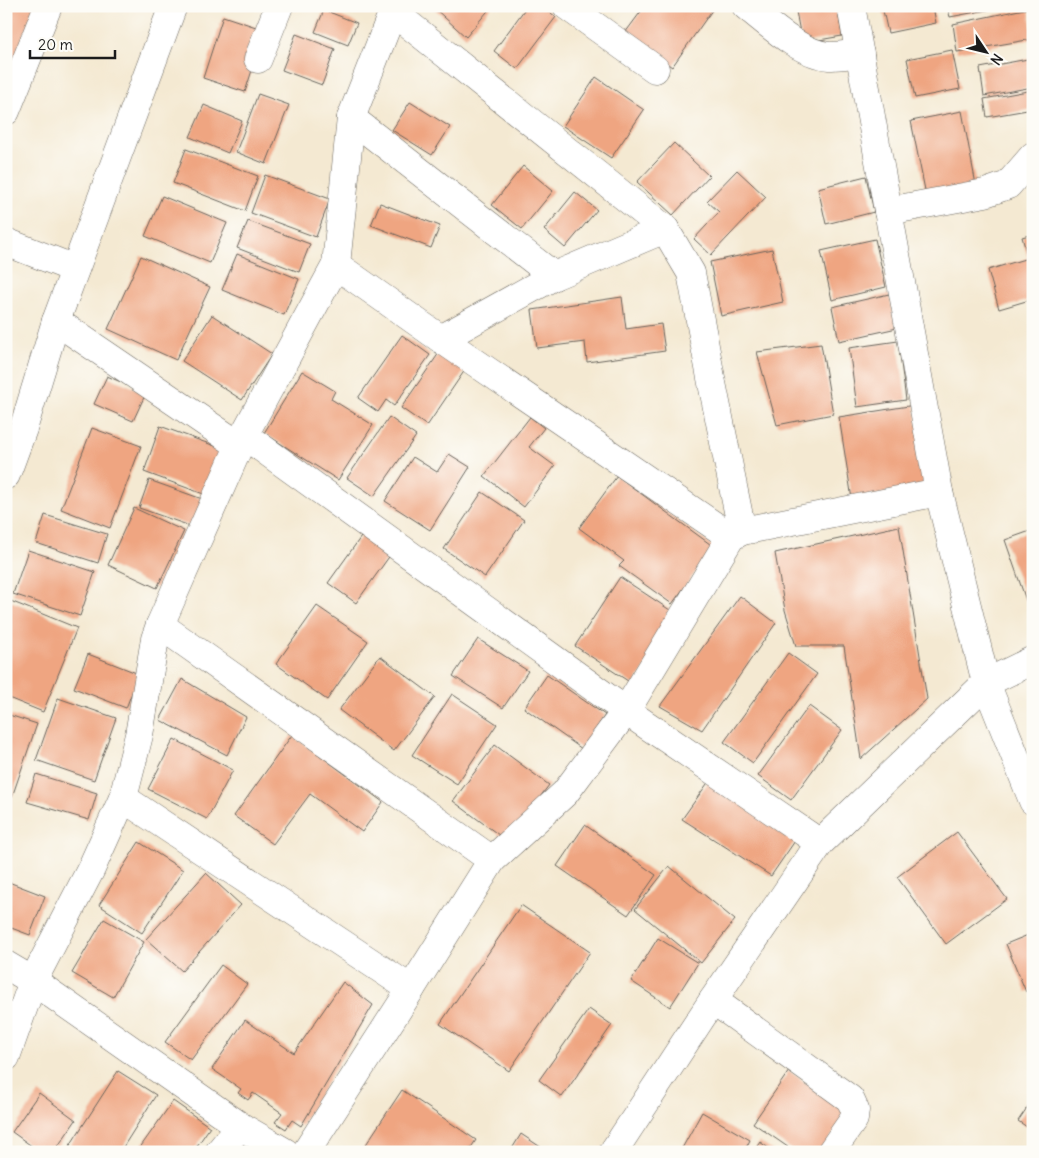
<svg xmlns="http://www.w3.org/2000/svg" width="1039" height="1158" font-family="Delius,sans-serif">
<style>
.building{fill:#efa581}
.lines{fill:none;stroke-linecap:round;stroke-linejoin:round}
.minor-casing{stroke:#68645c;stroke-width:29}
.minor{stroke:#fff;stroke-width:28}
</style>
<rect width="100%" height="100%" fill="#fdfcf7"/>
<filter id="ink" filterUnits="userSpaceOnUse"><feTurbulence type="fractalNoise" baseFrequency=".02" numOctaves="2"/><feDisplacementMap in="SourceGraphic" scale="10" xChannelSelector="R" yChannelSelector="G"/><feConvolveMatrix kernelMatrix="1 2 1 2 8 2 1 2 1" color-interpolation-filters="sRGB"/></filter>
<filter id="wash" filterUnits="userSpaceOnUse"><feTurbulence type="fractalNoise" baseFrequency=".0096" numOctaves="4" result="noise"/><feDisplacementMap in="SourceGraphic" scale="20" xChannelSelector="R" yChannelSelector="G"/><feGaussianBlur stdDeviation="1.12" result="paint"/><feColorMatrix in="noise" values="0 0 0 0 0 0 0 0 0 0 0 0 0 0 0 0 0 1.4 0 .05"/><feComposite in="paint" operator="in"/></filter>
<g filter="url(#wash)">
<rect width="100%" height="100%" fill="#f4e9d2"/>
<g id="blocks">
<g class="building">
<path d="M6,6H42L6,74Z"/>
<path d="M434,6H492L466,37L433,7Z"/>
<path d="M527,6H542L556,17L517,69L494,51Z"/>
<path d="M645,6H715L672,67L625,33Z"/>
<path d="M795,6H837L842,36L802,43Z"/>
<path d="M882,6H933L936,23L888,33Z"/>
<path d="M947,6H1003V7L950,17Z"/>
<path d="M1029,8L1033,39L957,52L953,24Z"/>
<path d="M324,10L357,23L348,45L315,32Z"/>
<path d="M223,16L265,30L245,92L203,78Z"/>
<path d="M296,34L335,49L322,85L282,70Z"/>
<path d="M952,50L960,89L915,98L907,59Z"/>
<path d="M1033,58V87L984,96L980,68Z"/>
<path d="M596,77L644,110L611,158L563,126Z"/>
<path d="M1033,90V109L987,117L984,99Z"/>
<path d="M258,94L289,105L266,164L236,152Z"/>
<path d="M410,102L450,127L432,155L392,130Z"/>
<path d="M204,105L242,121L228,153L190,137Z"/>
<path d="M962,111L977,190L927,200L911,121Z"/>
<path d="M674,143L709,176L673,215L637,182Z"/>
<path d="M186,149L258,176L245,211L173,183Z"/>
<path d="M523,166L553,191L522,229L492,205Z"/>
<path d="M737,170L766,197L711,255L694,239L719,212L707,201Z"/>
<path d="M265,175L330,199L316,237L251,213Z"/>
<path d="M866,176L874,212L826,224L818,188Z"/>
<path d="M575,192L597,210L565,248L544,230Z"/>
<path d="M162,196L227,223L210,263L145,236Z"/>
<path d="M380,203L440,226L431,248L371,225Z"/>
<path d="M248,221L310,244L299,272L237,248Z"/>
<path d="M1033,234V299L999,309L988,270L1028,258L1022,237Z"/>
<path d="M875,239L886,287L832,300L821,251Z"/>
<path d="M772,249L783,302L721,316L710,262Z"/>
<path d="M237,254L299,279L284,315L222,290Z"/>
<path d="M141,256L210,287L176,360L108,329Z"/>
<path d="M889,294L897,328L839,341L832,307Z"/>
<path d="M622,297L626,329L661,324L665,351L587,362L585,342L537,348L532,310Z"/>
<path d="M212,315L272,354L242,400L182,361Z"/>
<path d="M402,335L430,355L394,406L386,400L378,412L358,398Z"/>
<path d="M898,341L906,400L857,407L849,348Z"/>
<path d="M821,344L833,414L777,425L757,352Z"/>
<path d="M439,353L465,370L427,426L401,408Z"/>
<path d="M302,371L335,391L331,399L373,425L338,480L264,433Z"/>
<path d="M107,376L146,393L133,421L94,404Z"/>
<path d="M915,405L927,487L852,499L839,417Z"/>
<path d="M389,417L416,436L374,496L347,478Z"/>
<path d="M530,417L544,428L529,447L555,466L524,507L484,476Z"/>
<path d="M160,426L226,450L209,496L144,472Z"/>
<path d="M92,428L141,446L110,528L61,509Z"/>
<path d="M449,454L470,467L430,530L385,501L413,457L437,472Z"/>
<path d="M617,476L714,547L672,604L619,566L624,561L579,528Z"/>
<path d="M149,480L205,500L196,528L139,508Z"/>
<path d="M482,492L524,520L485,577L444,549Z"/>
<path d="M134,508L184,531L157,588L108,565Z"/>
<path d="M45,515L107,534L98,563L36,543Z"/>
<path d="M899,526L927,699L861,759L844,646H796L785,610L775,553Z"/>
<path d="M1033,530V605L1028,606L1005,540Z"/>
<path d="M363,534L391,554L356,603L328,583Z"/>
<path d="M28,550L95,572L80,616L13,594Z"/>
<path d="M620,577L679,616L634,685L575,646Z"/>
<path d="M740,596L776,623L702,730L660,706Z"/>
<path d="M8,600L77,628L43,712L6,697Z"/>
<path d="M317,606L368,641L327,700L276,664Z"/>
<path d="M478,639L528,671L503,708L453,676Z"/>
<path d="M788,653L817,674L753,763L724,742Z"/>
<path d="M88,654L139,674L126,708L74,688Z"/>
<path d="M380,656L435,697L394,751L339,710Z"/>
<path d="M547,675L605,715L582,749L524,708Z"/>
<path d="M182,679L246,717L227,755L160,720Z"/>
<path d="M452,694L497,724L457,784L412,755Z"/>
<path d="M58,698L116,718L94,780L36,760Z"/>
<path d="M809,706L842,730L791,800L758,776Z"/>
<path d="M6,714L37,724L12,797L6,796Z"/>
<path d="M292,735L383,802L362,832L310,794L273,844L234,816Z"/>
<path d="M174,739L233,770L207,819L148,789Z"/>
<path d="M495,745L549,785L507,841L453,801Z"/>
<path d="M36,774L97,793L89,820L27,802Z"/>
<path d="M712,777L797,838L771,876L682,819Z"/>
<path d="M585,825L656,875L628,915L557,866Z"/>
<path d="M957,832L1007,899L946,944L897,877Z"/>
<path d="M139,842L183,870L142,933L99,905Z"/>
<path d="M669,866L735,920L701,963L635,909Z"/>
<path d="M206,873L241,905L182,971L146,939Z"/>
<path d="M6,881L45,896L30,935L6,926Z"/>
<path d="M521,905L590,952L509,1071L440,1024Z"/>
<path d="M104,919L144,942L113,997L72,973Z"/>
<path d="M1033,933V989L1026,992L1006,944Z"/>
<path d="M658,938L698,963L670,1007L631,981Z"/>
<path d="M221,965L247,984L191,1060L165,1042Z"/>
<path d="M343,982L373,1005L301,1126L292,1120L286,1129L275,1122L282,1113L253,1093L248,1100L238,1093L241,1089L212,1069L245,1020L294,1053Z"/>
<path d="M589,1009L612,1025L562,1097L539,1080Z"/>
<path d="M118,1071L156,1095L120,1152H75L69,1147Z"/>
<path d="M789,1071L848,1112L821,1152H795L753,1123Z"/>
<path d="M402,1090L476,1140L468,1152H361Z"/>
<path d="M39,1093L76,1120L54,1152H40L12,1132Z"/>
<path d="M1033,1099V1131L1018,1121Z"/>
<path d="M173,1101L210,1127L193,1152H143L139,1149Z"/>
<path d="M702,1112L750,1140L744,1152H680Z"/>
<path d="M521,1134L548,1152H510Z"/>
<path d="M760,1142L774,1152H753Z"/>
</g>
</g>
</g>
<g filter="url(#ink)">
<use href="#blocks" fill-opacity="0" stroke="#68645c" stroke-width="1"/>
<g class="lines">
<defs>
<g id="minor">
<path d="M567,6L655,69"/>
<path d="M746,6C768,23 800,54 829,56C839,56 850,54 860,54"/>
<path d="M851,6L939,492L986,683L1033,801"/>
<path d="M393,12L665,229"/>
<path d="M258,59L279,6"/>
<path d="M6,111L48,6"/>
<path d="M351,118L554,276"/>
<path d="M888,211L985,193L1008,185L1033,156"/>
<path d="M6,242L75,269"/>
<path d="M336,265L441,339L731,537"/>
<path d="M56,321L240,446"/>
<path d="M441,339L554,276L665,229L691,273L712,383L742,531"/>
<path d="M244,435L626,711L731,537L742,531L939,492"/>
<path d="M6,475L24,426L56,321L173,6"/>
<path d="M160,625L492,860"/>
<path d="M123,798L411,989"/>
<path d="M6,965L33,981L240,1126L285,1152"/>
<path d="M713,1000L850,1099L855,1110L854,1119L831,1152"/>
<path d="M6,1057L33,981L91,869L123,798L139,735L155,639L160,625L244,435L336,265L351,118L395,6"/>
<path d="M219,1152L240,1126"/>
<path d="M306,1152L411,989L492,860L565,793L626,711L820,843"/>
<path d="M613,1152L713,1000L820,843L986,683L1033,660"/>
</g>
</defs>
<use href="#minor" class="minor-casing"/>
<use href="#minor" class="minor"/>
</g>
</g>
<rect width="1039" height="1158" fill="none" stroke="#fdfcf7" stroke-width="25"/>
<g transform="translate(986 52) rotate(125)" stroke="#fdfcf7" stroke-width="4" paint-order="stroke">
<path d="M0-4L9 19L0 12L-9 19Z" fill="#1c1c1c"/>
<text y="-8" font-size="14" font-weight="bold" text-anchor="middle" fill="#1c1c1c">N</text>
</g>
<path d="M30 50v8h85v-8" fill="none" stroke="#1c1c1c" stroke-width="2.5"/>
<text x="38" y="50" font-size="15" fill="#1c1c1c" stroke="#fdfcf7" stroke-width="4" paint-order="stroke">20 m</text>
</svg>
